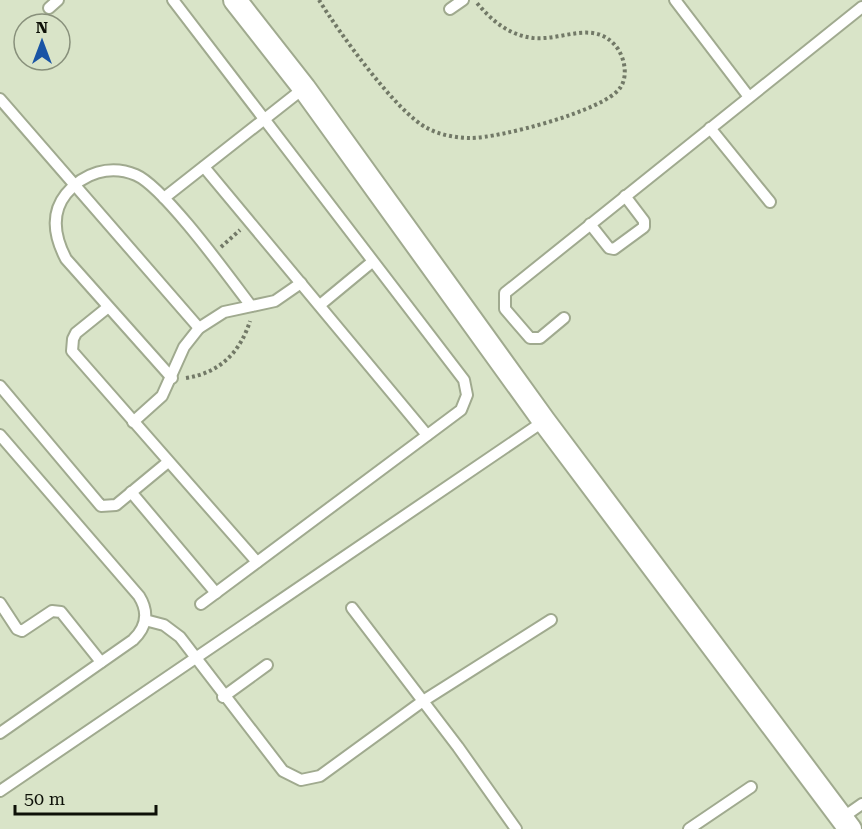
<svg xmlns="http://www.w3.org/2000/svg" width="862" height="829" font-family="'Roboto Serif',serif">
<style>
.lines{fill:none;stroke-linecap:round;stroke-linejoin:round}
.lane-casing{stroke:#a0aa8f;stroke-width:14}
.street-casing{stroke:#a0aa8f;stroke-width:26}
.path{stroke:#727967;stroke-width:4;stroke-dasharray:3 3;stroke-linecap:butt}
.lane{stroke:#fff;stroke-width:10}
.street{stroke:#fff;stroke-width:22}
</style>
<rect width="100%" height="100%" fill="#d9e4c8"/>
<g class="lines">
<defs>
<g id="lane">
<path d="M173,0L464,380L467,395L461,410L201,604"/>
<path d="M675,0L749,97"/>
<path d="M49,8L58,0"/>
<path d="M450,9L463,0"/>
<path d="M0,99L199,328"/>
<path d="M710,128L770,202"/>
<path d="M204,167L427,435"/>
<path d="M164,198L304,88"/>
<path d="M590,224L609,248L614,249L644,227V221L625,196"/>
<path d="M320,305L372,262"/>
<path d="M107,308L76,333L73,339L72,351L257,562"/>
<path d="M564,318L540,338H530L505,309V293L862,7"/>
<path d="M172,378L66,259C55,238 50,214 66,194C83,173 110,164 136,175C164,187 229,277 251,306"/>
<path d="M0,386L101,506L116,505L168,462"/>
<path d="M133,422L162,396L184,347L199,328L224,312L275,301L301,283"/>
<path d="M0,435L139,596C149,612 147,627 133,640L0,733"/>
<path d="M131,492L216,593"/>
<path d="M0,603L17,629L22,631L52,611L61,612L101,662"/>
<path d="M352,608L458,747L516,829"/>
<path d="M145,620L164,625L180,637L283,771L301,780L320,776L423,701L551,620"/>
<path d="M223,697L267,665"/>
<path d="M0,791L544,421"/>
<path d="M842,818L862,804"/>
<path d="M689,829L751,787"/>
</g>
<path id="street" d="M235,0L304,88L544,421L850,829"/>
</defs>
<use href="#lane" class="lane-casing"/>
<use href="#street" class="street-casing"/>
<g class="path">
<path d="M319,0C338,31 397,113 427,128C440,135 456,138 471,138C499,138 604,111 620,88C628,77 625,60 618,49C596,18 563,41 533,38C509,35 492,21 477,3"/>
<path d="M221,247L240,230"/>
<path d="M186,378C219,373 240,353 250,321"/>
</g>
<use href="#lane" class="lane"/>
<use href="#street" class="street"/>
</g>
<g transform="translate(42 42)"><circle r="28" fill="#d9e4c8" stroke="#88907b" stroke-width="1.5"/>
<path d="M0-4.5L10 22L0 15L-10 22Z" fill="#1954a5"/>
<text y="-9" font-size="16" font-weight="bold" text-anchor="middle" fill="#0e1108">N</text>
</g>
<path d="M15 805v9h141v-9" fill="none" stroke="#0e1108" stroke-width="3"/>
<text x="24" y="805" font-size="18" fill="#0e1108" stroke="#d9e4c8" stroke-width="4.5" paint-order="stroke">50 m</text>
</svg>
